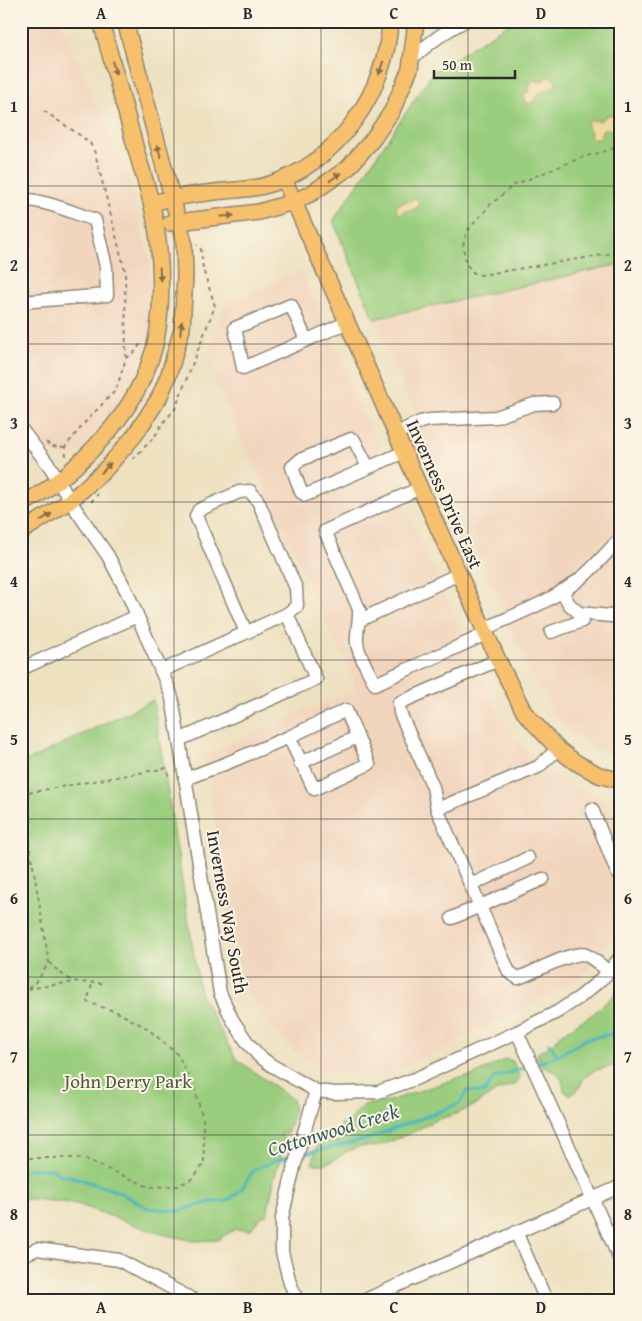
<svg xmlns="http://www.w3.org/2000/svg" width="642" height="1321" font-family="'Gentium Book Plus',serif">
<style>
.built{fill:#f1d5bd}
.green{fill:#9acd7d;stroke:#627c54}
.sand{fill:#eeda9e;stroke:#8c8264}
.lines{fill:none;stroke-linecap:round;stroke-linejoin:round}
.stream{stroke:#48b7bf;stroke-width:3}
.minor-casing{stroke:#8c8676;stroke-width:15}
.major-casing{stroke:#8c8676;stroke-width:18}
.path{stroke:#8c8676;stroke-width:2;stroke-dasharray:4 4;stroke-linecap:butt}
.minor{stroke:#fff;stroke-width:12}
.major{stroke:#f7c06c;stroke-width:15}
.oneway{fill:#876e48}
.grid{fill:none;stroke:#2b2b2b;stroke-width:1;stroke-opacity:0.55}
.labels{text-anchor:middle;stroke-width:4;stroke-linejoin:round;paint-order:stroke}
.street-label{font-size:19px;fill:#2b2b2b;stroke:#fcf5e5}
.park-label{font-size:19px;fill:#4c5c44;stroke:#fcf5e5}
.water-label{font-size:20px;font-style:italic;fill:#355c5f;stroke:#fcf5e5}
.neatline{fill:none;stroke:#2b2b2b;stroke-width:2}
.grid-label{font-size:16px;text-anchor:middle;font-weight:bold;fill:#2b2b2b}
</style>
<rect width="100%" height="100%" fill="#fcf5e5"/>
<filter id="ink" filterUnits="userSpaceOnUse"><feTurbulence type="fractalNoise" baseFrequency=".02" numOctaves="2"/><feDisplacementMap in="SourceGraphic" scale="10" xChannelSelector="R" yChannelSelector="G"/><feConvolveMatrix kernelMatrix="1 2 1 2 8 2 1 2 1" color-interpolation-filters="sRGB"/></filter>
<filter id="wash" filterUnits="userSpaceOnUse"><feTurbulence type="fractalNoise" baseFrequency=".0096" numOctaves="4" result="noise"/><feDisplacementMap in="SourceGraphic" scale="20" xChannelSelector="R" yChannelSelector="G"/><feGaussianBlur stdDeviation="1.12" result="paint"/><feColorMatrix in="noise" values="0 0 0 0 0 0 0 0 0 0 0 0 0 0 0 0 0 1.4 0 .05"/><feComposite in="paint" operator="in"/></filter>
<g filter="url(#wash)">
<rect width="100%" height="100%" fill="#ede1c0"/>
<g class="built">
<path d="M21,21H60L128,176L149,260L152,289L150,329L147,345L137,373L121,402L98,431L83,448L78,452L69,456L58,455L45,449L21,418Z"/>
<path d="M621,264V756L594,749L572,734L561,722L530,671L374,319Z"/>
<path d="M301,271L482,679L500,716L526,750L538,762L572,786L608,802L621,834V923L618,929L595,961L581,976L568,986L398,1069L368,1075L335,1073L317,1067L301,1057L267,1024L246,990L235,956L205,755L356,688L207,364L225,303Z"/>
</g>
<g class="green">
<path d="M513,21H621V264L374,319L333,221L433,72Z"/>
<path d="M153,700L200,993L236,1059L292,1099C296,1111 291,1122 287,1134L280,1135L284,1138L285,1143L275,1175L267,1215L261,1217L250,1230L235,1229L217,1240L193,1241L154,1232L77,1204L33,1199H21V764Z"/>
<path d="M621,987V1064L593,1071L583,1079L579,1089L570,1095L564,1091C562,1075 559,1073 543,1067L537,1055L539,1052L549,1047L548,1044L549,1043L552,1044L556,1041L559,1035L593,1014L610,999Z"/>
<path d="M506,1059L510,1061L512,1060L520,1077L516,1084L497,1091L475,1105L459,1113L436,1120L413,1132L391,1141L375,1147L360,1146L346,1152L332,1161L323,1164H312L321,1133L331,1140L338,1142L342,1136L340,1124L350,1119L364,1105L386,1102L458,1078L472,1076Z"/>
</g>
<g class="sand">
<path d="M549,76C555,78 558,83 553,88C538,95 543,86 533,102L529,104C524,101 523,97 525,93L529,91L530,83L534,80L541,82Z"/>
<path d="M607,115H613L618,117L619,124L618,129L613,131L607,129H603C601,131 602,135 600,138C596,142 592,139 590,135L591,132L587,126V123L591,120L600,121Z"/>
<path d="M415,198L419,202L417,208L413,210L405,211L400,214L397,212L396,208L400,203L409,201Z"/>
</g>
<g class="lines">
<g class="stream">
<path d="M549,1043L558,1056"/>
<path d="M535,1064L555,1057L586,1039L621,1032"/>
<path d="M301,1154L364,1140L459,1104L468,1090L483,1093L494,1078L529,1066"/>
<path d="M21,1172L30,1169H52L61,1176H70L119,1192L148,1208L178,1211L211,1202L227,1201L241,1190L253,1171L276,1160L293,1156"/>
</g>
</g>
</g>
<g filter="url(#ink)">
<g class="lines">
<defs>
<g id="minor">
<path d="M411,59C428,44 444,31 465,21"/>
<path d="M21,199C47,201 71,212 95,220L106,267L107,295L21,302"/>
<path d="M306,340L291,305L235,328L243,368L346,323"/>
<path d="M21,429L51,468L70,501L108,556L127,592L169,689L172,698L179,740L220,993L232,1019L247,1042L259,1056L271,1065L316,1091L335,1093L378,1092L415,1079L517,1032L557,1012L580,997L598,982L609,972L621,956"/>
<path d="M395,434L420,422L429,420L496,417L534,404L553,403"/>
<path d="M368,467L354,440L351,439L300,460L292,467L301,492L306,495L404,452"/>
<path d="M420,488L325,531L359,609C360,621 356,631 357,642C357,652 370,674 375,684L486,634"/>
<path d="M621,508V519"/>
<path d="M562,591L569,604L579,613L621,617"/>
<path d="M360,620L459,574"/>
<path d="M484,629C519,613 556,600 586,574C597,564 607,552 618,541L621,540"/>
<path d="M246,632L196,516L199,510L239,492L250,491L258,501L296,588L297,606L287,614"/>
<path d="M551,632L582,621L583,614"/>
<path d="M498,660L399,703L400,713L433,787L437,809L509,972L518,978C533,973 573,950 586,955C594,959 602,966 609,972"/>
<path d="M21,669L137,616"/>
<path d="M161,671L287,614L316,679L179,740"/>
<path d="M300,763L357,737"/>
<path d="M185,779L227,763L289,737L314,789L369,764L346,710L289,737"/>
<path d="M437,809L538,767L558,749"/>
<path d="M592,809L617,872H621"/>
<path d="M471,885L528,858"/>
<path d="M452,918L543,879"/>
<path d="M517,1032L621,1262"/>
<path d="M516,1232L546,1300"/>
<path d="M21,1256L37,1249L119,1260L194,1300"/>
<path d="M297,1300L290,1283L282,1252V1218L294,1167L316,1091"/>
<path d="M365,1300L621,1186"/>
</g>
<g id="major">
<path d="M284,179L420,488L498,660L524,712L558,749L575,762L599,775L621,781"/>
<path d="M151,203C172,198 193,194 215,192C232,190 250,190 267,185C337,164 387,92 390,21"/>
<path d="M170,223L259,212L293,202L312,193L348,168L373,139L392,111L410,69L416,21"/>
<path d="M21,505C54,487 78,466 103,438C124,415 141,388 151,358C164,323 162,263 156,226C152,199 142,172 135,146C124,104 112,63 101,21"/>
<path d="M21,532L70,501L104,471L135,435L159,398L169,374L182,329L185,276L184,242L125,21"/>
</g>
</defs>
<use href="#minor" class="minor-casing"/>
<use href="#major" class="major-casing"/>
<g class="path">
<path d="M44,111L78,134L90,143L95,153L125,271L126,358L116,390L87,420L65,447L66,456"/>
<path d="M621,144L610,150L583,157L514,185L491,204L467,231L463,246L466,264L474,273L481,275L621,252"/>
<path d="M126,358L134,353L142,342"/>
<path d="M21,412L25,418"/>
<path d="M46,442L51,446L65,447"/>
<path d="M133,459L155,436L162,424L175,409L215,306L203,269L201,249L197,245"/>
<path d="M91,502L98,494"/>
<path d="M21,794L167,768L169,779"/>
<path d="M49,962C58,971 66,980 79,982C88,983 95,982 104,984"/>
<path d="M28,989L52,985L76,982"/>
<path d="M21,991C35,988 42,973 49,962L21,794"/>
<path d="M21,1158H83L149,1187L178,1186L193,1178L204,1164L203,1119L193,1084L178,1055L147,1028L117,1012L87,1002L93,981"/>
</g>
<use href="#minor" class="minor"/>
<use href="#major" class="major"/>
</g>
<defs><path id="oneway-solid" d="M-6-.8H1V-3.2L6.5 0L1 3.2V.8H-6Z" transform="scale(1.25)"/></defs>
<g class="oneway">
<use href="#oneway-solid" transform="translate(114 68) rotate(75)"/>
<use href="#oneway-solid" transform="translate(381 68) rotate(107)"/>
<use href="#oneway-solid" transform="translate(159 151) rotate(-106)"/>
<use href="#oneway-solid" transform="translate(335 177) rotate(-36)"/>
<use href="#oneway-solid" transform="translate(227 216) rotate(-5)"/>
<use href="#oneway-solid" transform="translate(160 274) rotate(87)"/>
<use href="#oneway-solid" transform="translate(181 328) rotate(-82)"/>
<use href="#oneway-solid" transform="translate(106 468) rotate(-47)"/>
<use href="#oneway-solid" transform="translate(46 517) rotate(-32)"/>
</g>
</g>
<path class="grid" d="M174,21V1300M321,21V1300M468,21V1300M21,186H621M21,344H621M21,502H621M21,660H621M21,819H621M21,977H621M21,1135H621"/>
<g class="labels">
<g class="street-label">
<text transform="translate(445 494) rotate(66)" y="7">Inverness Drive East</text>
<text transform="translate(228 912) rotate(80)" y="7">Inverness Way South</text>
</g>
<g class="park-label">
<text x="128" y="1088">John Derry Park</text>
</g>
<g class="water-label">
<text transform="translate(333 1130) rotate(-17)" y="7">Cottonwood Creek</text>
</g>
</g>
<rect width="642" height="1321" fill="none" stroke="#fcf5e5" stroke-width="55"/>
<path d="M434 70v8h81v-8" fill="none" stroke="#2b2b2b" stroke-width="2.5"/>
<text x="442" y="70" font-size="15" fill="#2b2b2b" stroke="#fcf5e5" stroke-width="4" paint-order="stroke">50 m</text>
<rect x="28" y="28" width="586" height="1266" class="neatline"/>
<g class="grid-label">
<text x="101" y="19">A</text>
<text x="248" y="19">B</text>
<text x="394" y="19">C</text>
<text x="541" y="19">D</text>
<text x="14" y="112">1</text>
<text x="628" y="112">1</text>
<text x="14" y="271">2</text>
<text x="628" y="271">2</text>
<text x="14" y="429">3</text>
<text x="628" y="429">3</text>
<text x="14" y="587">4</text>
<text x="628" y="587">4</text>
<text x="14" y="745">5</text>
<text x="628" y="745">5</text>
<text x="14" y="904">6</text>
<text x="628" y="904">6</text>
<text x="14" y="1062">7</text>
<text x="628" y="1062">7</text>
<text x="14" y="1220">8</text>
<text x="628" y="1220">8</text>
<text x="101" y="1313">A</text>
<text x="248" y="1313">B</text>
<text x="394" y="1313">C</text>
<text x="541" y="1313">D</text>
</g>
</svg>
